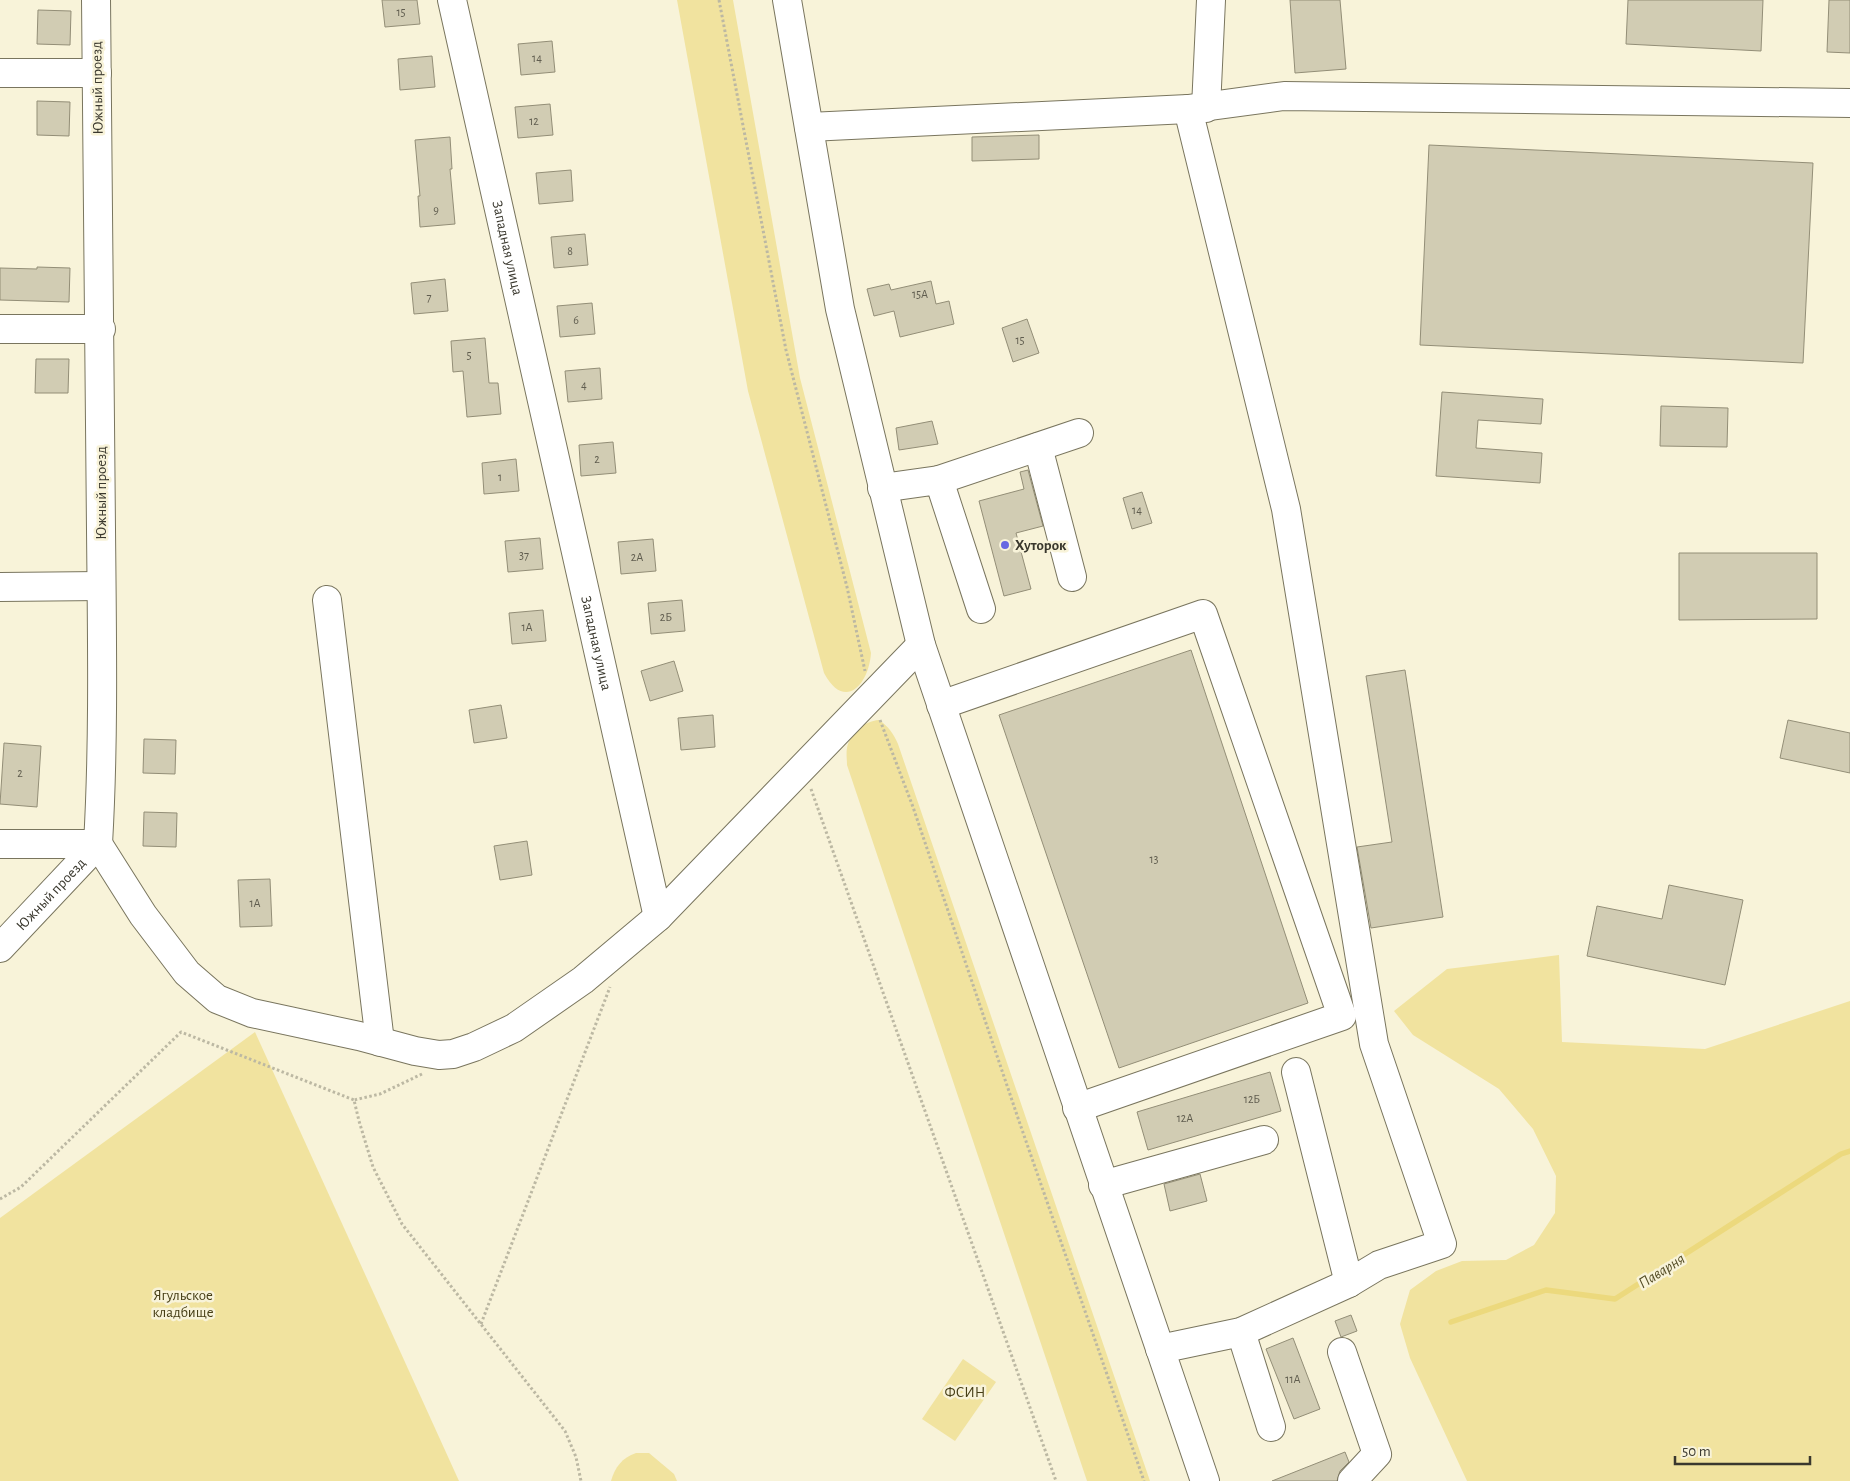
<svg xmlns="http://www.w3.org/2000/svg" width="1850" height="1481" font-family="'Alegreya Sans',sans-serif">
<style>
.green{fill:#f1e39f}
.lines{fill:none;stroke-linecap:round;stroke-linejoin:round}
.stream{stroke:#ecd97d;stroke-width:5.5}
.building{fill:#d1ccb3;stroke:#938e77}
.minor-casing{stroke:#79755e;stroke-width:30}
.path{stroke:#bcb8a3;stroke-width:3;stroke-dasharray:2.5 2.5;stroke-linecap:butt}
.minor{stroke:#fff;stroke-width:28}
.poi-dot{fill:#6868e2;stroke:#f8f3d9;stroke-width:2}
.labels{text-anchor:middle;stroke-width:5;stroke-linejoin:round;paint-order:stroke}
.number-label{font-size:12px;fill:#605d4f}
.street-label{font-size:15px;fill:#3a382e;stroke:#f8f3d9}
.poi-label{font-size:15px;font-weight:bold;fill:#3a382e;stroke:#f8f3d9;text-anchor:start}
.park-label{font-size:15px;fill:#463e16;stroke:#f8f3d9}
.water-label{font-size:16px;font-style:italic;fill:#524a23;stroke:#f8f3d9}
</style>
<rect width="100%" height="100%" fill="#f8f3d9"/>
<g class="green">
<path d="M677,0H733L800,378L871,653C869,684 845,712 824,673L748,391Z"/>
<path d="M879,720C889,727 893,733 898,744L1150,1481H1087L847,765C847,760 846,753 847,748C850,733 864,721 879,720Z"/>
<path d="M1559,955L1562,1042L1705,1049L1850,1001V1481H1467L1410,1358L1400,1324L1410,1290L1436,1271L1462,1261L1506,1260L1534,1245L1555,1213L1556,1176L1533,1129L1499,1089L1413,1035L1394,1011L1447,969Z"/>
<path d="M255,1032L459,1481H0V1218Z"/>
<path d="M963,1359L996,1382L955,1441L922,1419Z"/>
<path d="M636,1453H649L674,1474L677,1481H611C615,1467 622,1458 636,1453Z"/>
</g>
<g class="lines">
<path class="stream" d="M1451,1322L1546,1290L1615,1299L1841,1154L1850,1151"/>
</g>
<g class="building">
<path d="M382,0H417L420,24L385,27Z"/>
<path d="M1290,0H1340L1346,69L1295,73Z"/>
<path d="M1628,0H1763L1761,51L1626,44Z"/>
<path d="M1829,0H1850V53L1827,52Z"/>
<path d="M38,10L71,11L70,45L37,44Z"/>
<path d="M552,41L555,72L521,75L518,44Z"/>
<path d="M432,56L435,87L400,90L398,59Z"/>
<path d="M37,101L70,102L69,136L37,135Z"/>
<path d="M550,104L553,135L518,138L515,107Z"/>
<path d="M1039,135V159L972,161V137Z"/>
<path d="M450,137L452,169H450L455,224L420,227L418,196H420L415,140Z"/>
<path d="M1429,145L1813,163L1803,363L1420,345Z"/>
<path d="M571,170L573,201L539,204L536,173Z"/>
<path d="M585,234L588,265L554,268L551,237Z"/>
<path d="M37,267L70,268L69,302L0,300V268L37,269Z"/>
<path d="M445,279L448,311L414,314L411,283Z"/>
<path d="M931,281L936,304L949,301L954,324L900,337L894,311L874,316L867,289L889,284L891,290Z"/>
<path d="M592,303L595,334L560,337L557,306Z"/>
<path d="M1027,319L1039,353L1013,362L1002,328Z"/>
<path d="M485,338L489,383H498L501,414L467,417L463,371L453,372L451,341Z"/>
<path d="M36,359H69L68,393H35Z"/>
<path d="M600,368L602,399L568,402L565,371Z"/>
<path d="M1442,392L1543,399L1541,424L1478,420L1476,448L1542,453L1540,483L1436,476Z"/>
<path d="M1661,406L1728,408L1727,447L1660,446Z"/>
<path d="M932,421L938,444L899,450L896,428Z"/>
<path d="M613,442L616,473L581,476L579,445Z"/>
<path d="M516,459L519,491L484,494L482,463Z"/>
<path d="M1028,470L1043,526L1016,533L1031,589L1004,596L979,501L1024,489L1020,472Z"/>
<path d="M1142,492L1152,523L1132,529L1123,498Z"/>
<path d="M540,538L543,569L508,572L505,541Z"/>
<path d="M653,539L656,571L621,574L618,542Z"/>
<path d="M1679,553H1817V619L1679,620Z"/>
<path d="M682,600L685,631L651,634L648,603Z"/>
<path d="M543,610L546,641L512,644L509,613Z"/>
<path d="M1191,650L1308,1003L1119,1068L999,715Z"/>
<path d="M674,661L683,691L650,701L641,671Z"/>
<path d="M1405,670L1443,917L1371,928L1357,847L1392,842L1366,676Z"/>
<path d="M501,705L507,738L474,743L469,710Z"/>
<path d="M713,715L715,747L681,750L678,718Z"/>
<path d="M1788,720L1850,733V773L1780,758Z"/>
<path d="M144,739L176,740L175,774L143,773Z"/>
<path d="M4,743L41,746L37,807L0,804Z"/>
<path d="M144,812L177,813L176,847L143,846Z"/>
<path d="M527,841L532,875L500,880L494,846Z"/>
<path d="M270,879L272,926L240,927L238,880Z"/>
<path d="M1669,885L1743,900L1725,985L1587,956L1597,906L1662,919Z"/>
<path d="M1270,1072L1281,1111L1148,1150L1137,1112Z"/>
<path d="M1200,1174L1207,1201L1170,1211L1164,1184Z"/>
<path d="M1351,1315L1357,1331L1341,1337L1335,1321Z"/>
<path d="M1293,1338L1320,1409L1294,1419L1266,1349Z"/>
<path d="M1345,1452L1349,1462L1340,1471L1337,1481H1272Z"/>
</g>
<g class="lines">
<defs>
<g id="minor">
<path id="s1" d="M452,0L658,917L921,645"/>
<path d="M787,0L840,309L921,645L1205,1481"/>
<path d="M0,73H97"/>
<path d="M1206,108L1211,0"/>
<path d="M809,127L1188,109L1284,96L1850,103"/>
<path d="M0,329H101"/>
<path d="M1038,447L1072,577"/>
<path d="M939,480L1079,433"/>
<path d="M882,488L939,480L981,609"/>
<path d="M0,587L101,586"/>
<path d="M327,600L380,1042"/>
<path d="M941,705L1203,614L1342,1016L1077,1108"/>
<path d="M0,844H98L143,915L187,973L217,999L252,1013L359,1036L415,1051L439,1055L453,1054L474,1047L514,1028L583,980L658,917"/>
<path id="s2" d="M0,948L98,844C104,740 102,635 101,530C101,354 98,177 96,0"/>
<path d="M1296,1072L1349,1283"/>
<path d="M1103,1185L1264,1140"/>
<path d="M1241,1332L1271,1427"/>
<path d="M1160,1349L1241,1332L1349,1283L1379,1265L1442,1244L1374,1044L1286,509L1188,109"/>
<path d="M1342,1352L1377,1454L1352,1481"/>
</g>
</defs>
<use href="#minor" class="minor-casing"/>
<g class="path">
<path d="M719,0L786,350L847,587L865,671"/>
<path d="M880,720L913,807L1019,1121L1144,1481"/>
<path d="M811,789L1056,1481"/>
<path d="M422,1074L380,1094L354,1100L359,1121L373,1167L402,1224L565,1431L576,1457L581,1481"/>
<path d="M0,1199L21,1187L181,1032L354,1100"/>
<path d="M481,1324L610,987"/>
</g>
<use href="#minor" class="minor"/>
</g>
<circle class="poi-dot" cx="1005" cy="545" r="5"/>
<g class="labels">
<g class="number-label">
<text x="401" y="16">15</text>
<text x="537" y="62">14</text>
<text x="534" y="125">12</text>
<text x="436" y="214">9</text>
<text x="570" y="255">8</text>
<text x="920" y="298">15А</text>
<text x="429" y="301">7</text>
<text x="576" y="324">6</text>
<text x="1020" y="344">15</text>
<text x="469" y="359">5</text>
<text x="584" y="389">4</text>
<text x="597" y="463">2</text>
<text x="500" y="481">1</text>
<text x="1137" y="514">14</text>
<text x="524" y="559">37</text>
<text x="637" y="561">2А</text>
<text x="666" y="621">2Б</text>
<text x="527" y="631">1А</text>
<text x="20" y="777">2</text>
<text x="1154" y="863">13</text>
<text x="255" y="907">1А</text>
<text x="1252" y="1103">12Б</text>
<text x="1185" y="1122">12А</text>
<text x="1293" y="1383">11А</text>
</g>
<g class="street-label">
<text transform="translate(97 88) rotate(-91)" y="5">Южный проезд</text>
<text dy="5" stroke="none"><textPath href="#s1" startOffset="254">Западная улица</textPath></text>
<text transform="translate(101 493) rotate(-90)" y="5">Южный проезд</text>
<text dy="5" stroke="none"><textPath href="#s1" startOffset="659">Западная улица</textPath></text>
<text dy="5" stroke="none"><textPath href="#s2" startOffset="74">Южный проезд</textPath></text>
</g>
<g class="poi-label">
<text x="1015" y="550">Хуторок</text>
</g>
<g class="park-label">
<text x="183" y="1300">Ягульское<tspan x="183" dy="17">кладбище</tspan></text>
<text x="965" y="1397">ФСИН</text>
</g>
<g class="water-label">
<text transform="translate(1661 1270) rotate(-32)" y="6">Паварня</text>
</g>
</g>
<path d="M1675 1456v8h135v-8" fill="none" stroke="#3a382e" stroke-width="2.5"/>
<text x="1682" y="1456" font-size="15" fill="#3a382e" stroke="#f8f3d9" stroke-width="4" paint-order="stroke">50 m</text>
</svg>
